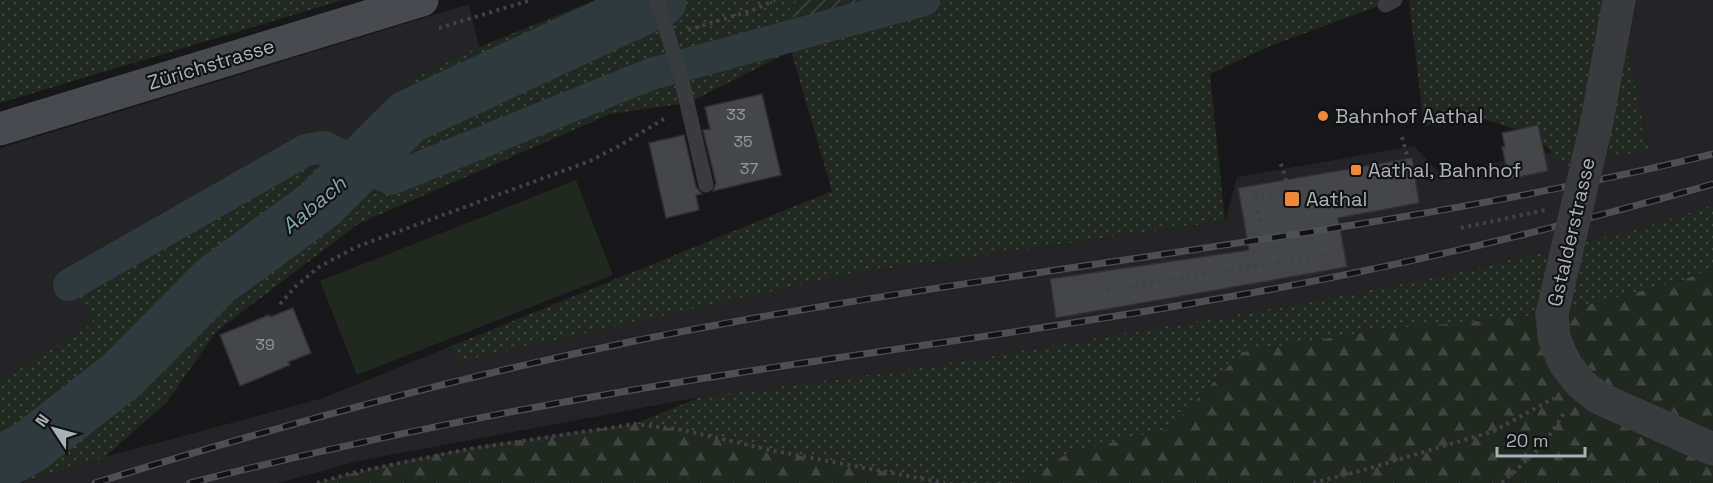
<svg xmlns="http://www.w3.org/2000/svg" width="1713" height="483" font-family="'Space Grotesk',sans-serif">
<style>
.built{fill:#242427}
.grass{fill:url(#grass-dots)}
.forest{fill:url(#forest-firs)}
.garden{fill:url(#garden-furrows)}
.pitch{fill:#202820}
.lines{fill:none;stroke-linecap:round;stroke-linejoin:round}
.canal{stroke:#2e3a3e;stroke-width:32}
.river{stroke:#2e3a3e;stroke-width:54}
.building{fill:#44464a;stroke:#323236;stroke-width:1.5}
.path{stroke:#3f4246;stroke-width:4;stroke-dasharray:3 4.5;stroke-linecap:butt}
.service{stroke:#393b3f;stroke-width:15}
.tertiary{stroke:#393b3f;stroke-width:33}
.secondary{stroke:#474a4f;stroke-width:33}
.rail-casing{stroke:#4c4f54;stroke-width:7}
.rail{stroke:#131315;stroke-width:4.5;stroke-dasharray:14;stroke-linecap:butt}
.tertiary-bridge{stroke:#393b3f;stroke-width:33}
.poi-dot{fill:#ef893a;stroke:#131315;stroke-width:2}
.labels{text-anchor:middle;stroke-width:4.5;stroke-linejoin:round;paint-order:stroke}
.number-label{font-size:16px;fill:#90979d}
.street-label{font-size:20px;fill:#aab2b9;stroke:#131315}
.poi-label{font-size:20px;fill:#aab2b9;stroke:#131315;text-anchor:start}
.water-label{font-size:21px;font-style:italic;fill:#82a8b3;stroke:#131315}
</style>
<defs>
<pattern id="grass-dots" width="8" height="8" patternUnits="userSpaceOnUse" patternTransform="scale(1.5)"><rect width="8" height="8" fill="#202820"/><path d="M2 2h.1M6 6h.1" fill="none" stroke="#3e453e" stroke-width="1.8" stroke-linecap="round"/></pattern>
<pattern id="forest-firs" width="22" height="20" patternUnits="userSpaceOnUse" patternTransform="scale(1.5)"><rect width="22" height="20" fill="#202820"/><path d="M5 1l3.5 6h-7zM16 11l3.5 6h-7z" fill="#3e453e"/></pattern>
<pattern id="garden-furrows" width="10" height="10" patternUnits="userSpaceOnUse" patternTransform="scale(1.5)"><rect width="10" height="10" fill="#202820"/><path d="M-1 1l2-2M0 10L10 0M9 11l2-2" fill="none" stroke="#3e453e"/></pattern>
</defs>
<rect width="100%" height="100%" fill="#18181a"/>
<g class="built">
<path d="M1619,0H1713V205L1639,229L1464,271L1292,305L913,369L700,397L358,461L278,483H22L105,457L323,398L449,347L457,361L849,274L1225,221L1237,177L1414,146L1439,173L1564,150L1649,149L1618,7Z"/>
<path d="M469,4L479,47L418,76L379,110L345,151L322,141L69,279L95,323L0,381V148Z"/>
</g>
<g class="grass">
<path d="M0,0H343L0,103Z"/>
<path d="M596,0H803L789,6L799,34L924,0H1395L1270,46L1210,74L1225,221L849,274L457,362L449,347L832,191L791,51L688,103L610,114L358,224L216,332L167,402L105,457L22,483H0V381L94,323L69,280L298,146L322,141L345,151L379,110L418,76L479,47Z"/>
<path d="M1409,0H1619L1618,7L1649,150L1567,166L1532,134L1473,116L1440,120L1424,127Z"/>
<path d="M1713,205V268L1681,281L1552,314L1380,330L1242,352L1169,429L1069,453L1015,483H945L775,451L682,430L635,424L700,397L913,369L1292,305L1464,271L1639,229Z"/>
</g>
<g class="forest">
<path d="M1713,268V483H1015L1069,453L1169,429L1242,352L1380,330L1552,314L1681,281Z"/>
<path d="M635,424L682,430L775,451L945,483H317C420,453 528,438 635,424Z"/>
</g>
<path class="garden" d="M803,0H924L799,34L789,6Z"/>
<path class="pitch" d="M576,180L613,275L357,375L320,281Z"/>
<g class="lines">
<path class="canal" d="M69,285L306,150L324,147L391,179L651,74L924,0"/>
<path class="river" d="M0,463L31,446L122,375L215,281L319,205L408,117L660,0"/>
</g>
<g class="building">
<path d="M762,94L781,175L713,191L716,183L703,130L710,129L705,107Z"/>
<path d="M1538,125L1548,171L1509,179L1502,147H1505L1502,133Z"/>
<path d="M684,135L696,187L702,194L696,195L699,210L666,218L649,143Z"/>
<path d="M1412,158L1419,203L1338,218L1347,267L1056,318L1050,279L1249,250L1238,188Z"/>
<path d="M293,308L311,353L288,362L290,365L240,386L220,335L269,315L270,317Z"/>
</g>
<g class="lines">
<g class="path">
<path d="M439,28L531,0"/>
<path d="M688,30L753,10L775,0"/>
<path d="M1402,137L1407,155L1413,196"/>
<path d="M1260,221L1255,198L1288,191L1285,175L1280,162"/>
<path d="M1461,228L1545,210"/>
<path d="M1106,290L1328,254"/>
<path d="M280,304L296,286L319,267L356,247L590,161L619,146L667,117"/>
<path d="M317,483L356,472L469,449L635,424L682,430L775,451L945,483"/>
<path d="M1313,483L1367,469L1494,431L1554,398"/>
<path d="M1502,483L1544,444L1566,410"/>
</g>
<g class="service">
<path d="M657,0L681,77L706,185"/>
<path d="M1385,5L1395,0"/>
</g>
<g class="tertiary">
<path d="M1597,121L1619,0"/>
<path d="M1552,314L1554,338L1565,364L1581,384L1599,398L1713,449"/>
</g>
<path class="secondary" d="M0,129L422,0"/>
<defs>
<g id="rail">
<path d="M95,483C312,415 532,357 755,318C1074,261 1398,231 1713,154"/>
<path d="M190,483C343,444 499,412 656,386C841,355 1027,333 1211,300C1381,271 1548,231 1713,184"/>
</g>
</defs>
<use href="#rail" class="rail-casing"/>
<use href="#rail" class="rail"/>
<path class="tertiary-bridge" d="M1552,314L1597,121"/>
</g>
<g class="poi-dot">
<circle cx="1323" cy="116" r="6"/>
<rect x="1350" y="164" width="12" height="12" rx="3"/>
<rect x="1284" y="191" width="16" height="16" rx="3"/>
</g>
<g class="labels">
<g class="number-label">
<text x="736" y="120">33</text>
<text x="743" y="147">35</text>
<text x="749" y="174">37</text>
<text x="265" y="350">39</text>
</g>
<g class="street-label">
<text transform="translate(211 64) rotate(-17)" y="7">Zürichstrasse</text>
<text transform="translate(1571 232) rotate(-77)" y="7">Gstalderstrasse</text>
</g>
<g class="poi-label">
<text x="1335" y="123">Bahnhof Aathal</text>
<text x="1368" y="177">Aathal, Bahnhof</text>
<text x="1306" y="206">Aathal</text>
</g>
<g class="water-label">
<text transform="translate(314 205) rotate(-40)" y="7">Aabach</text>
</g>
</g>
<g transform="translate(54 429) rotate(306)" stroke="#131315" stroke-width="4.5" paint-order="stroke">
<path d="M0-4.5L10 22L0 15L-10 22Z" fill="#aab2b9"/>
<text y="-9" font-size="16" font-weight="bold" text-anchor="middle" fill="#aab2b9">N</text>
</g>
<path d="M1497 447v9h88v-9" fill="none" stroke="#aab2b9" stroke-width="3"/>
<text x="1506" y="447" font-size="18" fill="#aab2b9" stroke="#131315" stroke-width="4.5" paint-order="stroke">20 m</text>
</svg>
